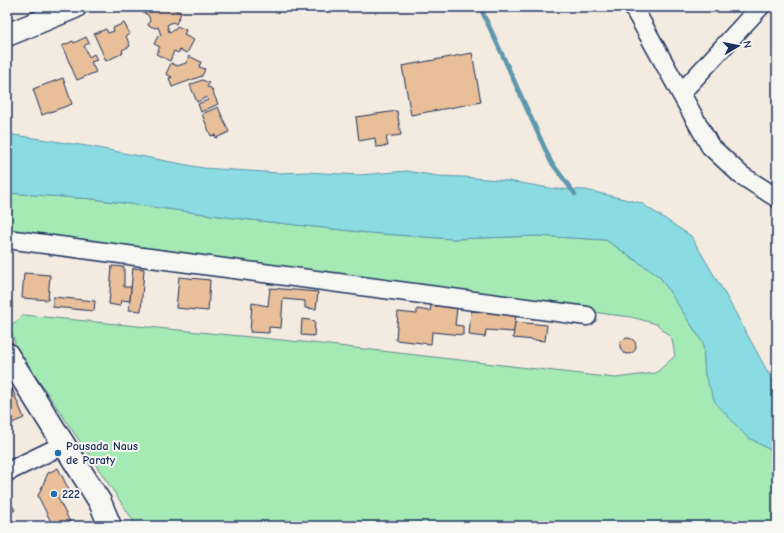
<svg xmlns="http://www.w3.org/2000/svg" width="784" height="533" font-family="'Comic Neue',sans-serif">
<style>
.green{fill:#a5eab5;stroke:#608c8a}
.water{fill:#8adce2;stroke:#5e97ad}
.lines{fill:none;stroke-linecap:round;stroke-linejoin:round}
.stream{stroke:#5e97ad;stroke-width:4.5}
.building{fill:#e8bf98;stroke:#1b2f5e}
.street-casing{stroke:#1b2f5e;stroke-width:21}
.secondary-casing{stroke:#1b2f5e;stroke-width:25}
.street{stroke:#f6f6f2;stroke-width:18}
.secondary{stroke:#f6f6f2;stroke-width:22}
.poi-dot{fill:#1f6fb2;stroke:#f6f6f2;stroke-width:1.5}
.labels{text-anchor:middle;stroke-width:4;stroke-linejoin:round;paint-order:stroke}
.poi-label{font-size:12px;font-weight:bold;fill:#1b2f5e;stroke:#f6f6f2;text-anchor:start}
</style>
<rect width="100%" height="100%" fill="#f3ebe0"/>
<filter id="ink" filterUnits="userSpaceOnUse"><feTurbulence type="fractalNoise" baseFrequency=".025" numOctaves="2"/><feDisplacementMap in="SourceGraphic" scale="8" xChannelSelector="R" yChannelSelector="G"/><feConvolveMatrix kernelMatrix="1 2 1 2 8 2 1 2 1" color-interpolation-filters="sRGB"/></filter>
<g filter="url(#ink)">
<path class="green" d="M7,193L93,199L242,219L369,233L453,239L537,236L606,240L660,277L703,343L705,375L746,436L777,454V526H134L133,520L16,347L10,326L24,315L312,343L615,378L656,373L675,356L672,339L657,324L631,317L395,287L7,245Z"/>
<path class="water" d="M7,134L87,146L203,168L279,173L307,172L360,175L406,171L438,176L464,177L508,181L556,189L586,190L641,203L691,236L724,292L777,389V454L746,436L715,402L705,375L703,343L660,277L606,240L537,236L453,239L369,233L242,219L93,199L7,193Z"/>
<g class="lines">
<path class="stream" d="M480,7L502,54L551,162L575,194"/>
</g>
<g class="building">
<path d="M145,7H177L176,10L181,13L176,24L173,22L167,25L169,32L176,29L177,26L186,30L184,35L194,40L187,53L180,50L178,53L174,51L170,61L156,54L160,47L154,44L158,36L161,35L158,27L155,28L148,25L150,20L148,15L142,12Z"/>
<path d="M124,23L130,34L126,36L130,46L122,50L123,53L106,61L94,34L106,29L108,33L114,31L113,28Z"/>
<path d="M86,37L89,43L84,46L89,57L94,54L97,60L91,62L96,72L77,80L62,46L73,41L74,43Z"/>
<path d="M472,53L481,102L411,115L402,66Z"/>
<path d="M189,56L201,62L199,67L205,69L202,76L172,87L169,78L172,77L166,74L171,63L177,66L186,63Z"/>
<path d="M63,78L72,104L42,115L33,89Z"/>
<path d="M202,80L209,83L207,87L211,88L218,104L201,112L198,104L208,100L207,97L197,102L190,85Z"/>
<path d="M218,107L229,132L216,138L215,135L211,136L202,114Z"/>
<path d="M397,111L401,135L386,137L388,146L376,147L375,138L359,141L356,117Z"/>
<path d="M112,266L124,267V287H131L130,301L121,300L120,306L109,304Z"/>
<path d="M133,268L144,269L141,311L129,310Z"/>
<path d="M24,273L50,275L48,300L22,298Z"/>
<path d="M179,277L210,280L208,311L176,308Z"/>
<path d="M270,288L318,292L316,309L305,308V301L283,299L281,328L269,327V333L250,332L252,303L268,306Z"/>
<path d="M53,297L95,301L94,311L53,307Z"/>
<path d="M431,305L457,308L455,325L463,326V335L432,332L431,344L396,340L398,312L417,314V309L430,311Z"/>
<path d="M471,311L516,315L514,332L486,330L485,337L469,335Z"/>
<path d="M302,319L315,321L314,336L301,335Z"/>
<path d="M515,322L547,325L545,341L513,338Z"/>
<circle cx="628" cy="346" r="8"/>
<path d="M12,388L24,418L7,425V390Z"/>
<path d="M58,468L70,492L58,498L72,526H53L38,496L48,473Z"/>
<path d="M9,500L15,510L7,514V501Z"/>
</g>
<g class="lines">
<defs>
<g id="street">
<path d="M633,7L710,146L741,175L777,198"/>
<path d="M681,93L760,7"/>
<path d="M7,239L587,316"/>
<path d="M7,472L65,444"/>
</g>
<g id="secondary">
<path d="M7,35L75,7"/>
<path d="M7,354L100,502L110,526"/>
</g>
</defs>
<use href="#street" class="street-casing"/>
<use href="#secondary" class="secondary-casing"/>
<use href="#street" class="street"/>
<use href="#secondary" class="secondary"/>
</g>
</g>
<g class="poi-dot">
<circle cx="58" cy="453" r="4"/>
<circle cx="54" cy="494" r="4"/>
</g>
<g class="labels">
<g class="poi-label">
<text x="66" y="450">Pousada Naus<tspan x="66" dy="14">de Paraty</tspan></text>
<text x="62" y="498">222</text>
</g>
</g>
<rect width="784" height="533" fill="none" stroke="#f6f6f2" stroke-width="24"/>
<rect x="12" y="12" width="760" height="509" fill="none" stroke="#1b2f5e" stroke-width="1.5" filter="url(#ink)"/>
<g transform="translate(738 46) rotate(80)" stroke="#f6f6f2" stroke-width="3" paint-order="stroke">
<path d="M0-3L7 15L0 10L-7 15Z" fill="#1b2f5e"/>
<text y="-6" font-size="11" font-weight="bold" text-anchor="middle" fill="#1b2f5e">N</text>
</g>
</svg>
